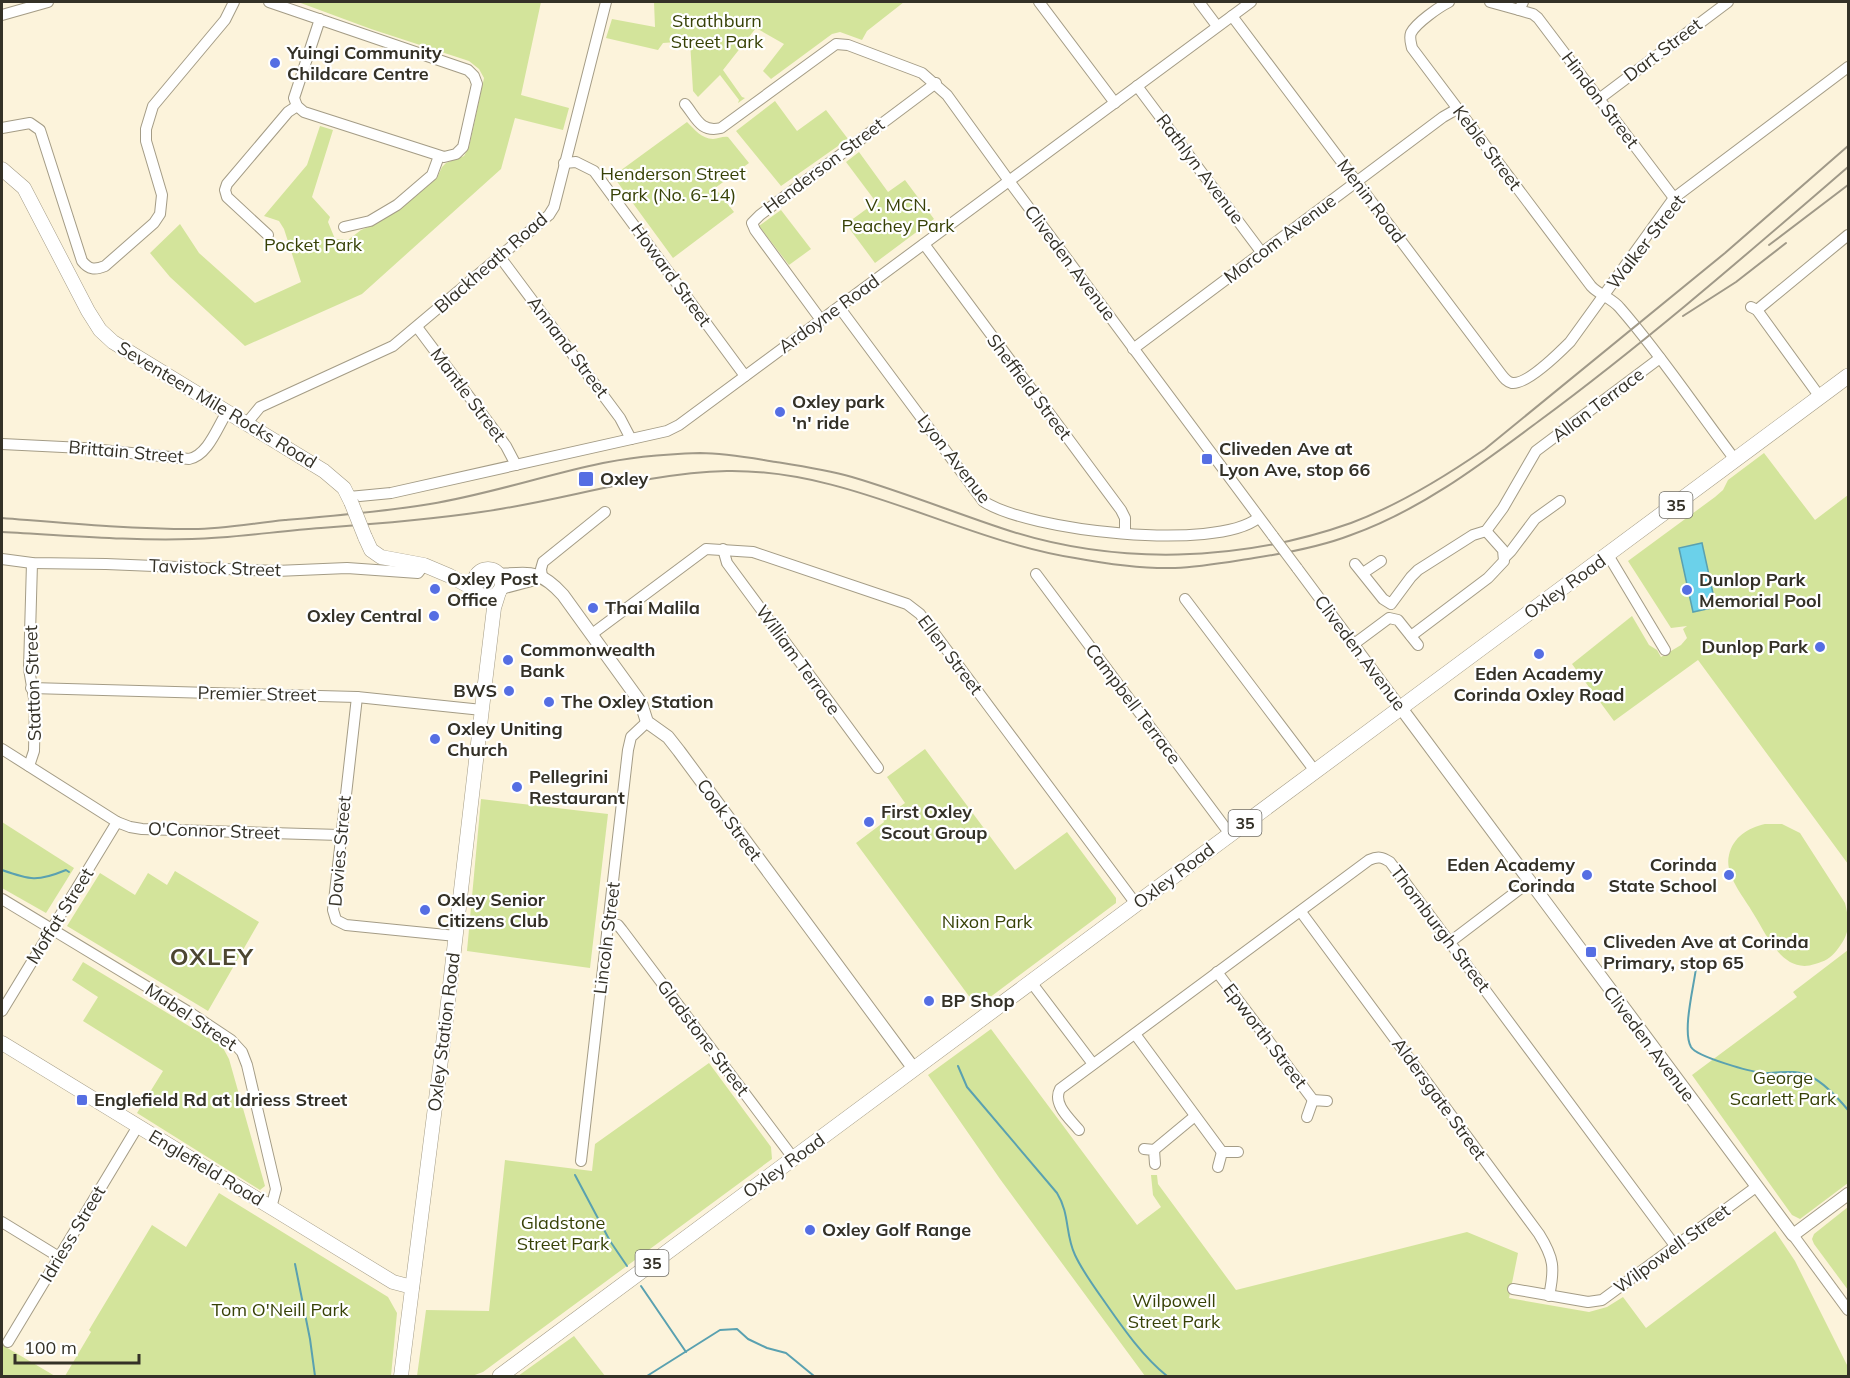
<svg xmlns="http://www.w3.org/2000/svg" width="1850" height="1378" font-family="Mulish,sans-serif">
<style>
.green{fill:#d3e49b}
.water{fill:#6bd1ea;stroke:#5aa1b0;stroke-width:1.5}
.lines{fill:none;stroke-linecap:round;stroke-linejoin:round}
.stream{stroke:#5aa1b0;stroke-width:2}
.minor-casing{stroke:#a49c86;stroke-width:12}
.tertiary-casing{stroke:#a49c86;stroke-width:14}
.secondary-casing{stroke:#a49c86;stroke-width:15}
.primary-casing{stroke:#a49c86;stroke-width:16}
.minor{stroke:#fff;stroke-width:10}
.tertiary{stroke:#fff;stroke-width:12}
.secondary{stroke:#fff;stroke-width:14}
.primary{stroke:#fff;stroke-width:15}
.rail{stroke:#a09988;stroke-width:2}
.minor-bridge-casing{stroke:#a49c86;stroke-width:12;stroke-linecap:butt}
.secondary-bridge-casing{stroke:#a49c86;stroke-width:15;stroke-linecap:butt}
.minor-bridge{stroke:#fff;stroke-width:10}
.secondary-bridge{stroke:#fff;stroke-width:14}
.poi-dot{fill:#556ee3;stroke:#fff;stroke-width:2}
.labels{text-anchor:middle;stroke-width:4.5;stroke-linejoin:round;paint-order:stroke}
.shield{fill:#fff;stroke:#716f68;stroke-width:1.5}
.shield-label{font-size:16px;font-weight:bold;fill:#343127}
.park-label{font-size:18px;fill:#374106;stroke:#fff}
.street-label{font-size:18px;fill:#343127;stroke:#fff}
.poi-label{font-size:18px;font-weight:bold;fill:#343127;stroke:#fff;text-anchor:start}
.district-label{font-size:24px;font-weight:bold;letter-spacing:1.5px;fill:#4c4631;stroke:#fff}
</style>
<rect width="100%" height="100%" fill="#fcf3db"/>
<g class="green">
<path d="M298,2H541L521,95L569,108L563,130L515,118L501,169L362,294L245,346L170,277L150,253L180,224L199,253L255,303L301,282L284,229L279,221L264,216L307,165L320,126L333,130L312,197L330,217L328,222L335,239L348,240L361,230L376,224L404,206L437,178L442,167L446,163L464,156L469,147L484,78L479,69L469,61L371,29Z"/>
<path d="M654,2H904L867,31L862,40L840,32L832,34L771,79L763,71L784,44L756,28L723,70L742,97L745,98L738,103L739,100L720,75L698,97L693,91L690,41L663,43L658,50L606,38L612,19L655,27Z"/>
<path d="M775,101L797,131L826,110L848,139L781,186L736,131Z"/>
<path d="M687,122C694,129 702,139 713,139C718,139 723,136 728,137L749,163L715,188L734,212L673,258L613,176Z"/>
<path d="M859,152L888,192L905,180L934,219L875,263L846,224L876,202L846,162Z"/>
<path d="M781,210L811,249L789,265L759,226Z"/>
<path d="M1764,453L1815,520L1848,495V864L1698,660L1614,721L1572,664L1632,616L1649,645L1657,650L1661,657L1681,645L1687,638L1683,629L1687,626L1671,628L1628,561L1715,497L1723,490L1728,480Z"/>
<path d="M925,749L1015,870L1067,832L1116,898V903L977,1007L856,843L884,822L883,819L905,803L887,777Z"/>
<path d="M481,799L608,814L590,968L467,951Z"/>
<path d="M2,822L74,868L46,913L2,888Z"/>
<path d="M1765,824H1782L1800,833L1845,903C1850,923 1850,934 1837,950C1830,959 1825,961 1815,964C1783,975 1767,935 1753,913C1744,897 1724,875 1729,855C1733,837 1748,828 1765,824Z"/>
<path d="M175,871L259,922L208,1011L67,926L100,873L135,895L148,873L167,885Z"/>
<path d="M1848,950V1183L1800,1219L1792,1215L1692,1075L1797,997L1793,992Z"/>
<path d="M83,962L222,1046L229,1059L265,1186L260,1190L137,1113L163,1071L83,1021L98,997L72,980Z"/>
<path d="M991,1029L1137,1225L1161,1207L1153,1195L1151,1175H1157L1158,1184L1236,1290L1467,1232L1518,1253L1509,1298L1589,1312L1607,1307L1623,1297L1646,1328L1775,1231L1795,1261L1848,1367V1376H1145L1000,1179L928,1075Z"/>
<path d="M709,1063L771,1147L772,1159L483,1372L472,1376H417L426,1310L489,1311L505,1160L592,1171L595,1144Z"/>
<path d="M219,1193L388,1297L397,1313L391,1376H65L91,1332L89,1330L152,1225L186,1247Z"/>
<path d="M1848,1207V1290L1814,1244L1812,1239L1814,1234Z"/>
<path d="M574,1336L605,1376H518Z"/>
<path d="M2,1344L4,1346L55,1376H2Z"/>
</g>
<path class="water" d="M1702,543L1716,607L1693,612L1679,548Z"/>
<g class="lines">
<g class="stream">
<path d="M2,870C30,880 37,882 66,870L69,872"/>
<path d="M1696,968C1694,986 1682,1031 1691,1047C1697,1057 1751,1072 1764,1073C1779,1073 1796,1069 1810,1076C1824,1083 1838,1098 1848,1110"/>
<path d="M958,1066L967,1087L1057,1193C1070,1214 1065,1234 1075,1255C1082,1270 1092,1284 1102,1298C1121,1325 1141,1355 1167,1376"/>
<path d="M575,1175L610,1241L627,1266"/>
<path d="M295,1264L310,1339L315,1376"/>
<path d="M641,1286L686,1352"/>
<path d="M647,1376L720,1330L737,1329L748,1339L767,1348L786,1353L814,1376"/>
</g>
<defs>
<g id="minor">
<path d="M269,2L468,70L474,76L477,84L463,147L456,154L444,157L304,112L297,106L294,98L320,19"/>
<path d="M1039,2L1115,103"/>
<path d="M1199,2L1217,26"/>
<path d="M1449,2C1439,7 1416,23 1411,33C1409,38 1411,43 1412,48L1591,286C1599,295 1612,298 1620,308C1662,356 1697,410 1736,461"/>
<path d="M1490,2L1519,10L1523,2"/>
<path d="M1519,10L1533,14L1538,18L1674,198"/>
<path d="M2,15L48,2"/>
<path d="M1232,16L1501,374C1504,378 1507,382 1512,383C1527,385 1560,352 1570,342L1674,198L1848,67"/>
<path d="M1137,86L1262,253"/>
<path d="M1599,99L1728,2"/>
<path d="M685,104C696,117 700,133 721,128L836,44L848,45L922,73L947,95L1012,185L1273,536"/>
<path d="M2,128L30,123L40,130L82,261C89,270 95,270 105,266L154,223L160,214L162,195L146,141V129L153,106L225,20L234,2"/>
<path d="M564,163L576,162L594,171L745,376"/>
<path d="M344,227L370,221L397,205L432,175L439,156"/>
<path d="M268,235L227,197L225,190L227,184L288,112L297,106"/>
<path d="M924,244L1121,510L1125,518V533"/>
<path d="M500,257L620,418L631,439"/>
<path d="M839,307L983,501C1028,531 1216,552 1258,518"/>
<path d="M1751,307L1757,310L1820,397"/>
<path d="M1757,310L1848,235"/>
<path d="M821,320L755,230L752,223L760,215L936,83"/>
<path d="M417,327L506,446L516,465"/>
<path d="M1133,349L1443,117L1457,109"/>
<path d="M246,424L260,407L393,346L549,215L554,207L606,2"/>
<path d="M2,444L83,448L189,459C208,455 217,428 227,412"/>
<path d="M349,497L391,493L667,431L679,425L1251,2"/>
<path d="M723,549L727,563L878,768"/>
<path d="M1608,555L1665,650"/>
<path d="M1505,557L1511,551L1535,519L1560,501"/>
<path d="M2,559L32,563L106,564L276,571L347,568L418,573L424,565"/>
<path d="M1355,564L1383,599L1391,604L1411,577L1418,570L1473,535L1486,531L1503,508L1536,451L1660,358"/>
<path d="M1297,568L1401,708"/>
<path d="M1363,573L1381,561"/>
<path d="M1036,574L1230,834"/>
<path d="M542,577L541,569L543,562L605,512"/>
<path d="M1185,599L1315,771"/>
<path d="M592,634L706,549L753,552L907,604L920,614L1136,904"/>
<path d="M1411,636L1488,578L1504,561L1503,550L1486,531"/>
<path d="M1354,644L1389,618L1398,620L1418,645"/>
<path d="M31,688L357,697L482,710"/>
<path d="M357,697L333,910L336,920L346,925L456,936"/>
<path d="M2,749L117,822L130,827L142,829L340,835"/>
<path d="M29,766L34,751L35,704L29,669L32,563"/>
<path d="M2,899L192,1014L231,1040L242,1052L247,1065L276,1189L271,1208"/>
<path d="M1301,912L1539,1234C1554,1258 1555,1268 1549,1296"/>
<path d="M609,923L618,925L622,930L794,1159"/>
<path d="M1450,942L1529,882"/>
<path d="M1217,972L1313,1100"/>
<path d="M1031,982L1093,1064"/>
<path d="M2,1011L117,822"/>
<path d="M1135,1034L1222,1152"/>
<path d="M1307,1117L1313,1100L1327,1101"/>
<path d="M1079,1130C1070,1119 1052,1104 1060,1089L1369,860C1378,856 1382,857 1390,862L1676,1247"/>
<path d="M1144,1149L1154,1150L1155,1164"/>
<path d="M1154,1150L1195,1116"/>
<path d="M581,1161L628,750L631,737L647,722"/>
<path d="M1218,1167L1222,1152H1238"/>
<path d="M2,1222L59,1257"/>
<path d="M1793,1235L1848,1310"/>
<path d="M1513,1289L1588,1302L1602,1300L1756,1187"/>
<path d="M8,1342L138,1126"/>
</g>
<g id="tertiary">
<path d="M499,575C530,573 541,570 563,595L641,703L647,722L668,737L679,751L914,1069"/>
<path d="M501,588L535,579"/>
<path d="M1401,708L1793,1235L1848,1194"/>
</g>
<g id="secondary">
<path d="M2,169L24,188L88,311L100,330L113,342L324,471L344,488L351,502"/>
<path d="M365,537L371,550L381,557L424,565L450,576L476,590"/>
<circle cx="488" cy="583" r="14"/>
<path d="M2,1043L393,1282L412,1287"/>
<path d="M401,1376L445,1028L485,683L494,608L499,592"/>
</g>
<path id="primary" d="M500,1376L1848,376"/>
</defs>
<use href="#minor" class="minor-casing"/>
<use href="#tertiary" class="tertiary-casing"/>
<use href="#secondary" class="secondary-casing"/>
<use href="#primary" class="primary-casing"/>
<use href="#minor" class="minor"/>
<use href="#tertiary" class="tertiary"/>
<use href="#secondary" class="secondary"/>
<use href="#primary" class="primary"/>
<g class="rail">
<path d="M1769,245L1848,185"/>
<path d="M1683,316L1736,282L1786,243"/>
<path d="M2,518C65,523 129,529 193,529C223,529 254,523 285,520C333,516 382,512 430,504C485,495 539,477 594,465C629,457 664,454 700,453C726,453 751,458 776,462C801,466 827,470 852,477C903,492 953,512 1004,529C1115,566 1241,562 1351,523C1399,505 1443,478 1485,449L1725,253L1848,146"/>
<path d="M2,532C65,535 128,541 192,539C235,538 278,531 321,528C375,524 427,520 481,512C563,501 643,473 727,471C850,469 956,539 1075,558C1107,564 1142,569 1175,568C1201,567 1228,562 1254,558C1287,553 1320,547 1351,535C1421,510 1480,465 1539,421C1646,342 1747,254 1848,167"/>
</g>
<defs>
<path id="minor-bridge" d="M1273,536L1297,568"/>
<path id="secondary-bridge" d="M351,502L365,537"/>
</defs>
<use href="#minor-bridge" class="minor-bridge-casing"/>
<use href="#secondary-bridge" class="secondary-bridge-casing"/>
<use href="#minor-bridge" class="minor-bridge"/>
<use href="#secondary-bridge" class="secondary-bridge"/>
</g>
<g class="poi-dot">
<circle cx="275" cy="63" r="6"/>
<circle cx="780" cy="412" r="6"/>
<rect x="1201" y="453" width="12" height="12" rx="3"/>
<rect x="578" y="471" width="16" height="16" rx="3"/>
<circle cx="435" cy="589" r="6"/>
<circle cx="1687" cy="590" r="6"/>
<circle cx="593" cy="608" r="6"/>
<circle cx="434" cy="616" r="6"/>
<circle cx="1820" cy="647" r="6"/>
<circle cx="1539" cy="654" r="6"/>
<circle cx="508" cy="660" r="6"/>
<circle cx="509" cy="691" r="6"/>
<circle cx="549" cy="702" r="6"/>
<circle cx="435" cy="739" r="6"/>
<circle cx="517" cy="787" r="6"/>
<circle cx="869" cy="822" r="6"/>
<circle cx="1587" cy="875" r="6"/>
<circle cx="1729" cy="875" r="6"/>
<circle cx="425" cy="910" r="6"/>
<rect x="1585" y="946" width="12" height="12" rx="3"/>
<circle cx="929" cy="1001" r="6"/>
<rect x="76" y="1094" width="12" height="12" rx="3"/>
<circle cx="810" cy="1230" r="6"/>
</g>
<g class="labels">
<g class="shield">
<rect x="1659.5" y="492" width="33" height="26" rx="4.5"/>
<rect x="1228.5" y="810" width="33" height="26" rx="4.5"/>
<rect x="635.5" y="1250" width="33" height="26" rx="4.5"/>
</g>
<g class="shield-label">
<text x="1676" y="511">35</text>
<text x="1245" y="829">35</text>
<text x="652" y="1269">35</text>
</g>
<g class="park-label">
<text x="717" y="27">Strathburn<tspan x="717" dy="21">Street Park</tspan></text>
<text x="673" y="180">Henderson Street<tspan x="673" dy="21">Park (No. 6-14)</tspan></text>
<text x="898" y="211">V. MCN.<tspan x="898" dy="21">Peachey Park</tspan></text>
<text x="313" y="251">Pocket Park</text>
<text x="987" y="928">Nixon Park</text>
<text x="1783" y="1084">George<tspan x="1783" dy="21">Scarlett Park</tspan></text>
<text x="563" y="1229">Gladstone<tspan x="563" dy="21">Street Park</tspan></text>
<text x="1174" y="1307">Wilpowell<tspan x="1174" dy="21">Street Park</tspan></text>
<text x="280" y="1316">Tom O'Neill Park</text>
</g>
<g class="street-label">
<text transform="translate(1663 50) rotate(-37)" y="6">Dart Street</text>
<text transform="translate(1600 100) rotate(53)" y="6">Hindon Street</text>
<text transform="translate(1487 148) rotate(53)" y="6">Keble Street</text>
<text transform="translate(824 166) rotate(-37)" y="6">Henderson Street</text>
<text transform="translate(1200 169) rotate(53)" y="6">Rathlyn Avenue</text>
<text transform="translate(1371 201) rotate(53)" y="6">Menin Road</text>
<text transform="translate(1280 239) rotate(-37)" y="6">Morcom Avenue</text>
<text transform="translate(1646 242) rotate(-52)" y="6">Walker Street</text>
<text transform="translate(491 263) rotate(-41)" y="6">Blackheath Road</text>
<text transform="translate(1070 263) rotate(53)" y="6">Cliveden Avenue</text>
<text transform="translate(671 275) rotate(54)" y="6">Howard Street</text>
<text transform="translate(829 314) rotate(-36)" y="6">Ardoyne Road</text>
<text transform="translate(568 347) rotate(53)" y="6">Annand Street</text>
<text transform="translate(1029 387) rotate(53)" y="6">Sheffield Street</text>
<text transform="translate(468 395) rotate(53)" y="6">Mantle Street</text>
<text transform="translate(217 405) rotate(31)" y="6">Seventeen Mile Rocks Road</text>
<text transform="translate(1598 405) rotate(-37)" y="6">Allan Terrace</text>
<text transform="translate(126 452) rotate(5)" y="6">Brittain Street</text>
<text transform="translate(954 459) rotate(52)" y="6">Lyon Avenue</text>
<text transform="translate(215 568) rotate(2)" y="6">Tavistock Street</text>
<text transform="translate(1565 587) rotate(-36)" y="6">Oxley Road</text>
<text transform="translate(1360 653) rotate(53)" y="6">Cliveden Avenue</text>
<text transform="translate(950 655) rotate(53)" y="6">Ellen Street</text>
<text transform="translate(798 660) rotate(54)" y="6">William Terrace</text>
<text transform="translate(33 683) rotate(-92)" y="6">Statton Street</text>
<text transform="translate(257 694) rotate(1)" y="6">Premier Street</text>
<text transform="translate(1133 704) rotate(53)" y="6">Campbell Terrace</text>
<text transform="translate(729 820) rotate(54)" y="6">Cook Street</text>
<text transform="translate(214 831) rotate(2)" y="6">O'Connor Street</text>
<text transform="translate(340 851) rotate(-85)" y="6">Davies Street</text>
<text transform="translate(1174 876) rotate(-37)" y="6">Oxley Road</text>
<text transform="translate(60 916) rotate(-58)" y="6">Moffat Street</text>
<text transform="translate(1440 929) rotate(53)" y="6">Thornburgh Street</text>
<text transform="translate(607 938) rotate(-83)" y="6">Lincoln Street</text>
<text transform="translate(191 1017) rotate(34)" y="6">Mabel Street</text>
<text transform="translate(444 1032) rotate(-83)" y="6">Oxley Station Road</text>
<text transform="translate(1265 1036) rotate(53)" y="6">Epworth Street</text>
<text transform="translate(703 1038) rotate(53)" y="6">Gladstone Street</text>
<text transform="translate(1649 1044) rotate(53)" y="6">Cliveden Avenue</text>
<text transform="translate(1439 1099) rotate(54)" y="6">Aldersgate Street</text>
<text transform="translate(784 1166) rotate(-36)" y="6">Oxley Road</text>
<text transform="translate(206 1168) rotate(31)" y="6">Englefield Road</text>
<text transform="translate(73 1234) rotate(-59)" y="6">Idriess Street</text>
<text transform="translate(1672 1249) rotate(-36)" y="6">Wilpowell Street</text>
</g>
<g class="poi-label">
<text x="287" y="59">Yuingi Community<tspan x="287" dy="21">Childcare Centre</tspan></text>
<text x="792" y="408">Oxley park<tspan x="792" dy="21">'n' ride</tspan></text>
<text x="1219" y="455">Cliveden Ave at<tspan x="1219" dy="21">Lyon Ave, stop 66</tspan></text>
<text x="600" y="485">Oxley</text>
<text x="447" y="585">Oxley Post<tspan x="447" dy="21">Office</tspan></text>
<text x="1699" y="586">Dunlop Park<tspan x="1699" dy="21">Memorial Pool</tspan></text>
<text x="605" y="614">Thai Malila</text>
<text x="422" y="622" text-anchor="end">Oxley Central</text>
<text x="1808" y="653" text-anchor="end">Dunlop Park</text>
<text x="520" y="656">Commonwealth<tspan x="520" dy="21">Bank</tspan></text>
<text x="1539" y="680" text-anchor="middle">Eden Academy<tspan x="1539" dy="21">Corinda Oxley Road</tspan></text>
<text x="497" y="697" text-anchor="end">BWS</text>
<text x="561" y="708">The Oxley Station</text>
<text x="447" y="735">Oxley Uniting<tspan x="447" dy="21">Church</tspan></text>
<text x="529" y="783">Pellegrini<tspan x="529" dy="21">Restaurant</tspan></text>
<text x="881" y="818">First Oxley<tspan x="881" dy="21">Scout Group</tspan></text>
<text x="1575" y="871" text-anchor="end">Eden Academy<tspan x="1575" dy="21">Corinda</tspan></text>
<text x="1717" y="871" text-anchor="end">Corinda<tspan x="1717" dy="21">State School</tspan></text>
<text x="437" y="906">Oxley Senior<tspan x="437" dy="21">Citizens Club</tspan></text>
<text x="1603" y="948">Cliveden Ave at Corinda<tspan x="1603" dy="21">Primary, stop 65</tspan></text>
<text x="941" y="1007">BP Shop</text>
<text x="94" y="1106">Englefield Rd at Idriess Street</text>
<text x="822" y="1236">Oxley Golf Range</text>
</g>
<g class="district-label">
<text x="212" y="965">OXLEY</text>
</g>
</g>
<rect width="1850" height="1378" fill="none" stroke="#343127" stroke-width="6"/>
<path d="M15 1354v9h124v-9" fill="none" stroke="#343127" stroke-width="3"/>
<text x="24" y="1354" font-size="18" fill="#343127" stroke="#ffffff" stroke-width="4.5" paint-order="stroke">100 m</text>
</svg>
